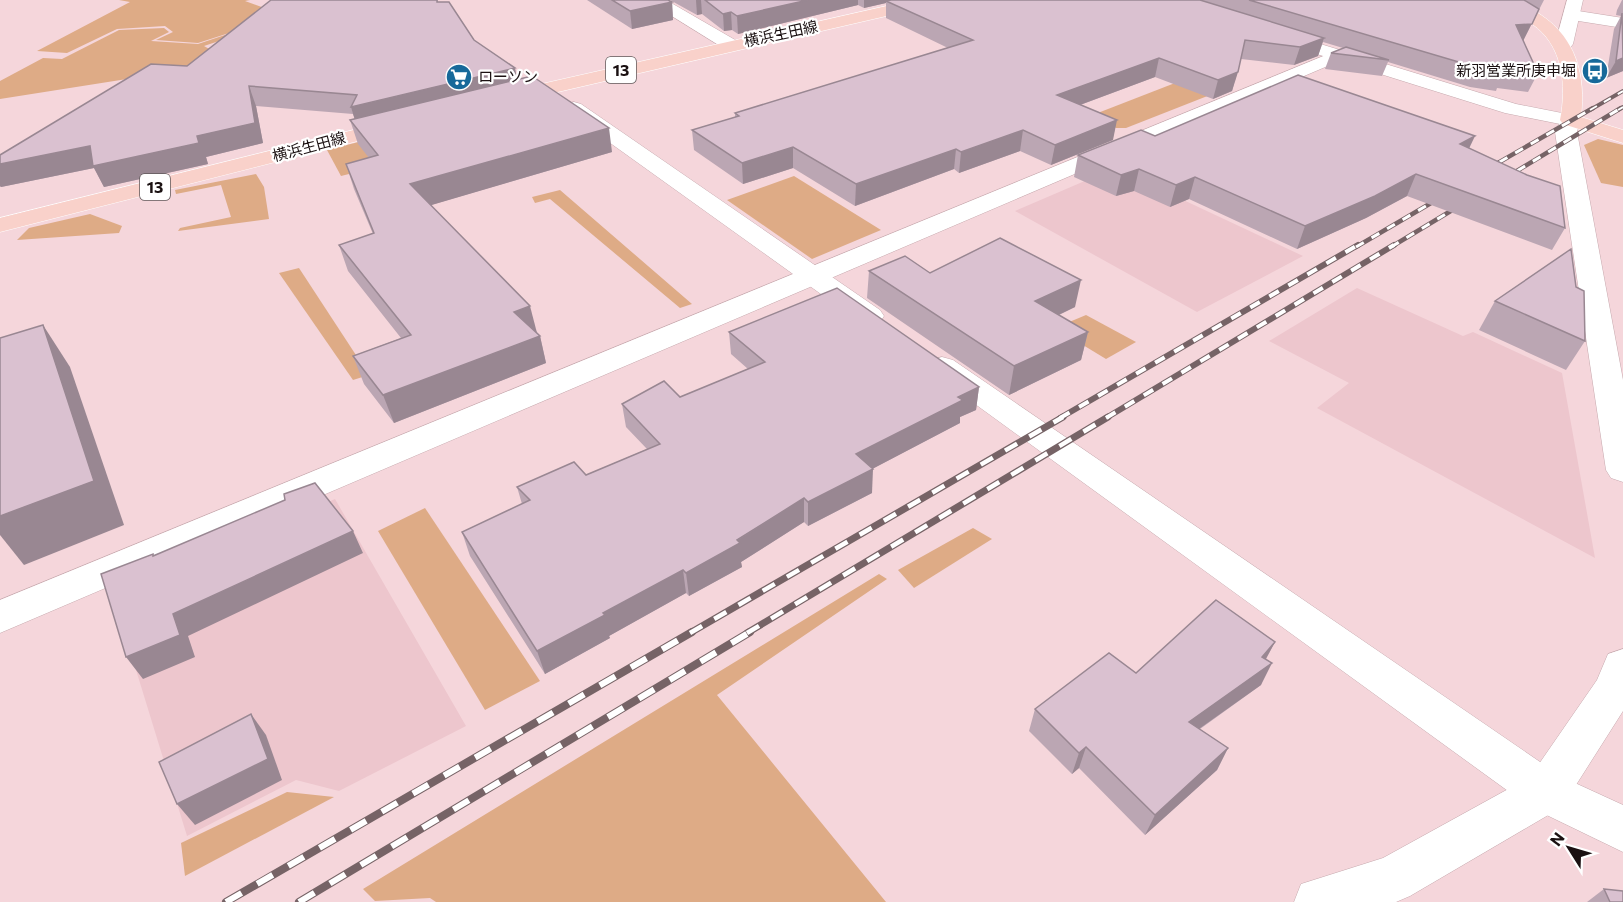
<svg xmlns="http://www.w3.org/2000/svg" width="1623" height="902" font-family="Commissioner,'Noto Sans JP',sans-serif">
<style>
.built{fill:#edc6cd}
.green{fill:#deab86}
.lines{fill:none;stroke-linecap:round;stroke-linejoin:round}
.street-casing{stroke:#c6a9ae;stroke-width:1}
.secondary-casing{stroke:#c6a9ae;stroke-width:1}
.primary-casing{stroke:#fff;stroke-width:1}
.street{fill:#fff;fill-rule:evenodd}
.secondary{fill:#fff;fill-rule:evenodd}
.primary{fill:#f9d1ca;fill-rule:evenodd}
.rail-far4-casing{stroke:#766366;stroke-width:4}
.rail-far3-casing{stroke:#766366;stroke-width:4.5}
.rail-far2-casing{stroke:#766366;stroke-width:6}
.rail-far1-casing{stroke:#766366;stroke-width:7}
.rail-casing{stroke:#766366;stroke-width:8}
.rail-far4{stroke:#fff;stroke-width:2;stroke-dasharray:8;stroke-linecap:butt}
.rail-far3{stroke:#fff;stroke-width:3;stroke-dasharray:9;stroke-linecap:butt}
.rail-far2{stroke:#fff;stroke-width:4;stroke-dasharray:11;stroke-linecap:butt}
.rail-far1{stroke:#fff;stroke-width:4.5;stroke-dasharray:14;stroke-linecap:butt}
.rail{stroke:#fff;stroke-width:6;stroke-dasharray:18;stroke-linecap:butt}
.wall{fill:#bba6b3}
.shaded-wall{fill:#998792}
.building{fill:#dac1d0;stroke:#998792;stroke-width:1.5}
.labels{text-anchor:middle;stroke-width:4.5;stroke-linejoin:round;paint-order:stroke}
.far-street-label{font-size:15px;fill:#1b1112;stroke:#fff}
.far-poi-label{font-size:15px;fill:#1b1112;stroke:#fff;text-anchor:end}
.shield{fill:#fff;stroke:#5f5859;stroke-width:1.5}
.shield-label{font-size:16px;font-weight:bold;fill:#1b1112}
</style>
<rect width="100%" height="100%" fill="#f5d6db"/>
<g class="built">
<path d="M1115,168L1303,256L1197,312L1015,211Z"/>
<path d="M1357,288L1463,336L1473,332L1562,373L1595,558L1317,408L1349,383L1269,341Z"/>
<path d="M335,499L466,726L339,791L296,780L187,836L113,595Z"/>
</g>
<g class="green">
<path d="M119,0H250L245,1L270,10L229,33L198,43L156,40L173,32L165,26L117,29L67,53L37,51L130,2Z"/>
<path d="M164,28L169,32L151,41L198,44L228,34L231,37L204,46L211,50L203,67L0,99V81L43,58L62,59L119,30Z"/>
<path d="M1175,83L1210,95L1126,128H1116L1090,116Z"/>
<path d="M386,135L409,159L341,176L327,150Z"/>
<path d="M1598,139L1623,145V187L1601,183L1584,145Z"/>
<path d="M256,174L264,187L269,219L178,231L180,228L231,217L221,185L176,194L175,190Z"/>
<path d="M794,176L881,230L812,259L727,200Z"/>
<path d="M560,190L692,304L680,308L550,199L535,203L532,197Z"/>
<path d="M90,214L122,226L119,233L17,240L29,228Z"/>
<path d="M299,268L369,375L353,380L279,273Z"/>
<path d="M1086,315L1136,342L1106,359L1055,328Z"/>
<path d="M425,508L540,681L485,710L378,531Z"/>
<path d="M973,528L992,539L914,588L898,570Z"/>
<path d="M879,574L887,579L717,695L886,902H436L430,898L375,901L363,889Z"/>
<path d="M287,792L334,797L185,876L181,843Z"/>
</g>
<g class="lines">
<defs>
<g id="street">
<path d="M646,0H666L737,41L740,45L737,49H725Z"/>
<path d="M1572,10L1623,18V28L1566,19L1564,15L1566,11Z"/>
<path d="M1278,31L1516,104L1577,116L1580,120L1577,124L1570,126L1505,113L1272,40L1269,36L1272,32Z"/>
<path d="M574,102L581,104L880,310L884,316L880,322L870,324L860,322L567,112L564,108L567,104Z"/>
<path d="M942,357L953,360L1562,777L1623,805V852L1530,807L931,372L927,366L931,360Z"/>
</g>
<g id="secondary">
<path d="M1567,0H1583L1573,44L1570,48H1558L1555,44Z"/>
<path d="M1338,50L1344,51L1347,55L1344,59L0,633V600Z"/>
<path d="M1570,114L1577,116L1580,120L1577,132L1623,380V482L1611,478L1606,470L1555,132L1563,116Z"/>
<path d="M1623,649V711L1562,807L1410,896L1396,902H1294L1301,884L1383,858L1530,777L1597,680L1608,654Z"/>
</g>
<g id="primary">
<path d="M913,0H942L934,5L506,104L499,102L496,98L499,94L506,92Z"/>
<path d="M1498,0C1519,0 1523,3 1541,15C1576,38 1586,76 1581,117L1623,130V143L1563,124L1560,120C1567,85 1563,45 1532,24C1521,17 1506,10 1498,0Z"/>
<path d="M398,119L405,121L408,125L405,129L0,232V218Z"/>
</g>
</defs>
<use href="#street" class="street-casing"/>
<use href="#secondary" class="secondary-casing"/>
<use href="#primary" class="primary-casing"/>
<use href="#street" class="street"/>
<use href="#secondary" class="secondary"/>
<use href="#primary" class="primary"/>
<defs>
<g id="rail-far4">
<path d="M1590,110L1623,91"/>
<path d="M1618,110L1623,107"/>
</g>
<g id="rail-far3">
<path d="M1484,171L1593,108"/>
<path d="M1502,180L1621,108"/>
<path d="M1356,247L1443,196"/>
<path d="M1391,247L1464,203"/>
</g>
<g id="rail-far2">
<path d="M1060,418L1358,245"/>
<path d="M1106,418L1394,245"/>
</g>
<g id="rail-far1">
<path d="M690,633L1063,417"/>
<path d="M747,633L1108,417"/>
</g>
<g id="rail">
<path d="M226,902L692,632"/>
<path d="M299,902L750,632"/>
</g>
</defs>
<use href="#rail-far4" class="rail-far4-casing"/>
<use href="#rail-far3" class="rail-far3-casing"/>
<use href="#rail-far2" class="rail-far2-casing"/>
<use href="#rail-far1" class="rail-far1-casing"/>
<use href="#rail" class="rail-casing"/>
<use href="#rail-far4" class="rail-far4"/>
<use href="#rail-far3" class="rail-far3"/>
<use href="#rail-far2" class="rail-far2"/>
<use href="#rail-far1" class="rail-far1"/>
<use href="#rail" class="rail"/>
</g>
<g class="wall">
<path d="M438,0V2L474,40L518,79L612,152L431,205L540,336L546,363L394,423L364,384L353,356L401,338L348,271L339,245L373,234L354,189L346,164L369,158L358,144L350,120L355,119L353,114L256,106L263,143L206,157L208,164L104,187L94,168L1,187L0,186V155L187,66Z"/>
<path d="M587,0H668L672,2L673,20L632,29Z"/>
<path d="M670,0H1544L1523,41L1538,73L1528,92L1497,88L1496,91L1470,87L1388,62L1382,76L1325,69L1331,53L1343,48L1323,42L1318,56L1294,65L1241,59L1232,91L1213,99L1155,77L1080,105L1113,140L1051,165L1020,151L959,173L954,169L855,206L793,168L743,184L694,150L692,130L735,117V113L948,48L886,18V3L864,8L858,5L738,34L732,30L724,31L702,14L697,15Z"/>
<path d="M1622,0H1623V71L1606,78L1614,29L1621,16L1616,15L1617,10Z"/>
<path d="M1155,136L1469,148L1565,228L1552,250L1407,196L1366,218L1297,249L1189,199L1170,207L1134,191L1116,196L1074,177L1078,155Z"/>
<path d="M869,271L930,273L1075,307L1059,315L1088,332L1081,360L1009,395L867,298Z"/>
<path d="M1576,287L1585,341L1566,370L1479,330L1495,301Z"/>
<path d="M729,332L979,387L976,410L960,417V423L872,469V493L808,526L804,522L741,562L742,567L689,596L686,593L609,636L610,638L545,674L470,556L462,532L522,504L517,487L586,475L647,449L626,427L622,404L680,397L748,369L731,354Z"/>
<path d="M1275,642L1266,659L1261,685L1200,729L1228,748L1217,770L1145,835L1079,768L1072,774L1029,731L1035,709Z"/>
<path d="M1604,889L1623,902H1587Z"/>
</g>
<g class="shaded-wall">
<path d="M696,0H701L702,14L697,15Z"/>
<path d="M808,0H858V5L738,34L737,16Z"/>
<path d="M864,0H902L886,1V3L864,8Z"/>
<path d="M672,2L673,20L632,29L630,11Z"/>
<path d="M1539,9L1523,41L1516,25Z"/>
<path d="M731,12L732,30L724,31L723,14Z"/>
<path d="M1324,38L1318,56L1294,65L1300,47Z"/>
<path d="M1159,58L1155,77L1053,115L1057,95Z"/>
<path d="M1623,58V71L1606,78L1616,61Z"/>
<path d="M515,68L519,87L357,127L351,107Z"/>
<path d="M1238,72L1232,91L1213,99L1218,80Z"/>
<path d="M249,86L256,106L263,143L206,157L208,164L104,187L94,168L1,187L0,186V164L90,146Z"/>
<path d="M1117,120L1113,140L1051,165L1055,145Z"/>
<path d="M609,128L612,152L418,209L410,184Z"/>
<path d="M1023,130L1020,151L959,173L961,152Z"/>
<path d="M1475,136L1465,157L1460,144Z"/>
<path d="M793,147V168L743,184L742,163Z"/>
<path d="M956,149L954,169L855,206L856,184Z"/>
<path d="M1139,169L1134,191L1116,196L1121,175Z"/>
<path d="M1416,174L1407,196L1366,218L1297,249L1305,226Z"/>
<path d="M1195,177L1189,199L1170,207L1176,185Z"/>
<path d="M1081,280L1075,307L1031,328L1035,301Z"/>
<path d="M530,306L537,333L514,312Z"/>
<path d="M43,325L70,367L124,525L24,565L0,535V516Z"/>
<path d="M1088,332L1081,360L1009,395L1014,366Z"/>
<path d="M540,336L546,363L394,423L383,395Z"/>
<path d="M979,387L976,410L960,417V423L855,478L856,454L958,397Z"/>
<path d="M873,469L872,493L808,526V502Z"/>
<path d="M804,498V522L741,562L742,567L689,596L686,573Z"/>
<path d="M353,531L363,553L188,636L195,657L143,679L126,657L173,614Z"/>
<path d="M683,570L686,593L609,636L610,638L545,674L537,651L603,613Z"/>
<path d="M1275,642L1263,664L1272,663L1261,685L1179,743L1189,722L1262,657Z"/>
<path d="M251,714L266,735L282,780L195,825L177,804Z"/>
<path d="M1086,747L1079,768L1072,774L1079,753Z"/>
<path d="M1228,748L1217,770L1145,835L1155,815Z"/>
</g>
<g class="building">
<path d="M271,0H437V2H449L474,40L515,68L351,107L357,95L249,86L255,123L197,136L199,143L93,166L90,146L0,164V155L151,64L187,66Z"/>
<path d="M612,0H668L672,2L630,11Z"/>
<path d="M705,0H808L737,16L731,12L723,14Z"/>
<path d="M891,0H1200L1324,38L1300,47L1245,40L1238,72L1218,80L1159,58L1057,95L1117,120L1055,145L1023,130L961,152L956,149L856,184L793,147L742,163L692,130L739,116L735,113L973,40L886,1Z"/>
<path d="M1249,0H1524L1539,9L1532,24L1516,25L1538,73L1505,69V72L1479,68Z"/>
<path d="M1622,13L1623,58L1616,61Z"/>
<path d="M1346,47L1389,60L1331,53Z"/>
<path d="M1298,75L1475,136L1460,144L1527,175L1560,186L1565,228L1416,174L1375,196L1305,226L1195,177L1176,185L1139,169L1121,175L1078,155L1141,130L1155,136Z"/>
<path d="M532,76L609,128L410,184L530,306L514,312L540,336L383,395L353,356L411,335L339,245L374,233L346,164L378,155L350,120Z"/>
<path d="M1000,238L1081,280L1035,301L1088,332L1014,366L869,271L905,256L930,273Z"/>
<path d="M1571,249L1576,287L1584,291L1585,341L1495,301Z"/>
<path d="M837,288L979,387L958,397L963,400L856,454L873,469L808,502L804,498L737,540L740,543L686,573L683,570L603,613L605,615L537,651L462,532L530,500L517,487L574,462L586,475L660,444L622,404L664,381L680,397L765,362L729,332Z"/>
<path d="M43,325L94,481L0,516V338Z"/>
<path d="M315,483L353,531L173,614L180,635L126,657L101,574L153,554V556L285,500L284,494Z"/>
<path d="M1216,600L1275,642L1262,657L1272,663L1189,722L1228,748L1155,815L1086,747L1079,753L1035,709L1109,653L1136,673Z"/>
<path d="M251,714L268,759L177,804L159,762Z"/>
<path d="M1604,889L1623,891V902H1610Z"/>
</g>
<defs>
<symbol id="bus-disc" viewBox="-11 -11 22 22"><circle r="9.5" fill="#17699a" stroke="#fff"/><path d="M-5-6H5V4H4V6H2V4H-2V6H-4V4H-5ZM-3.5-4V0h7V-4ZM-3.5 1.2v1.5H-2V1.2ZM2 1.2v1.5H3.5V1.2Z" fill="#fff"/></symbol>
<symbol id="supermarket-disc" viewBox="-11 -11 22 22"><circle r="9.5" fill="#17699a" stroke="#fff"/><path d="M-6-5.5h2.5l.6 2H6L4.5 2H-2.5L-4.4-4H-6ZM-1.5 3.2a1.3 1.3 0 1 0 .1 0ZM3 3.2a1.3 1.3 0 1 0 .1 0Z" fill="#fff"/></symbol>
</defs>
<g fill-rule="evenodd">
<use href="#bus-disc" x="1580" y="56" width="30" height="30"/>
<use href="#supermarket-disc" x="444" y="62" width="30" height="30"/>
</g>
<g class="labels">
<g class="far-street-label">
<text transform="translate(781 34) rotate(-12)" y="5">横浜生田線</text>
<text transform="translate(309 147) rotate(-15)" y="5">横浜生田線</text>
</g>
<g class="far-poi-label">
<text x="1576" y="76">新羽営業所庚申堀</text>
<text x="478" y="82" text-anchor="start">ローソン</text>
</g>
<g class="shield">
<rect x="606" y="57" width="30" height="26" rx="4.5"/>
<rect x="140" y="174" width="30" height="26" rx="4.5"/>
</g>
<g class="shield-label">
<text x="621" y="76">13</text>
<text x="155" y="193">13</text>
</g>
</g>
<g transform="translate(1569 848) rotate(307)" stroke="#ffffff" stroke-width="4.5" paint-order="stroke">
<path d="M0-4.5L10 22L0 15L-10 22Z" fill="#1b1112"/>
<text y="-9" font-size="16" font-weight="bold" text-anchor="middle" fill="#1b1112">N</text>
</g>
</svg>
